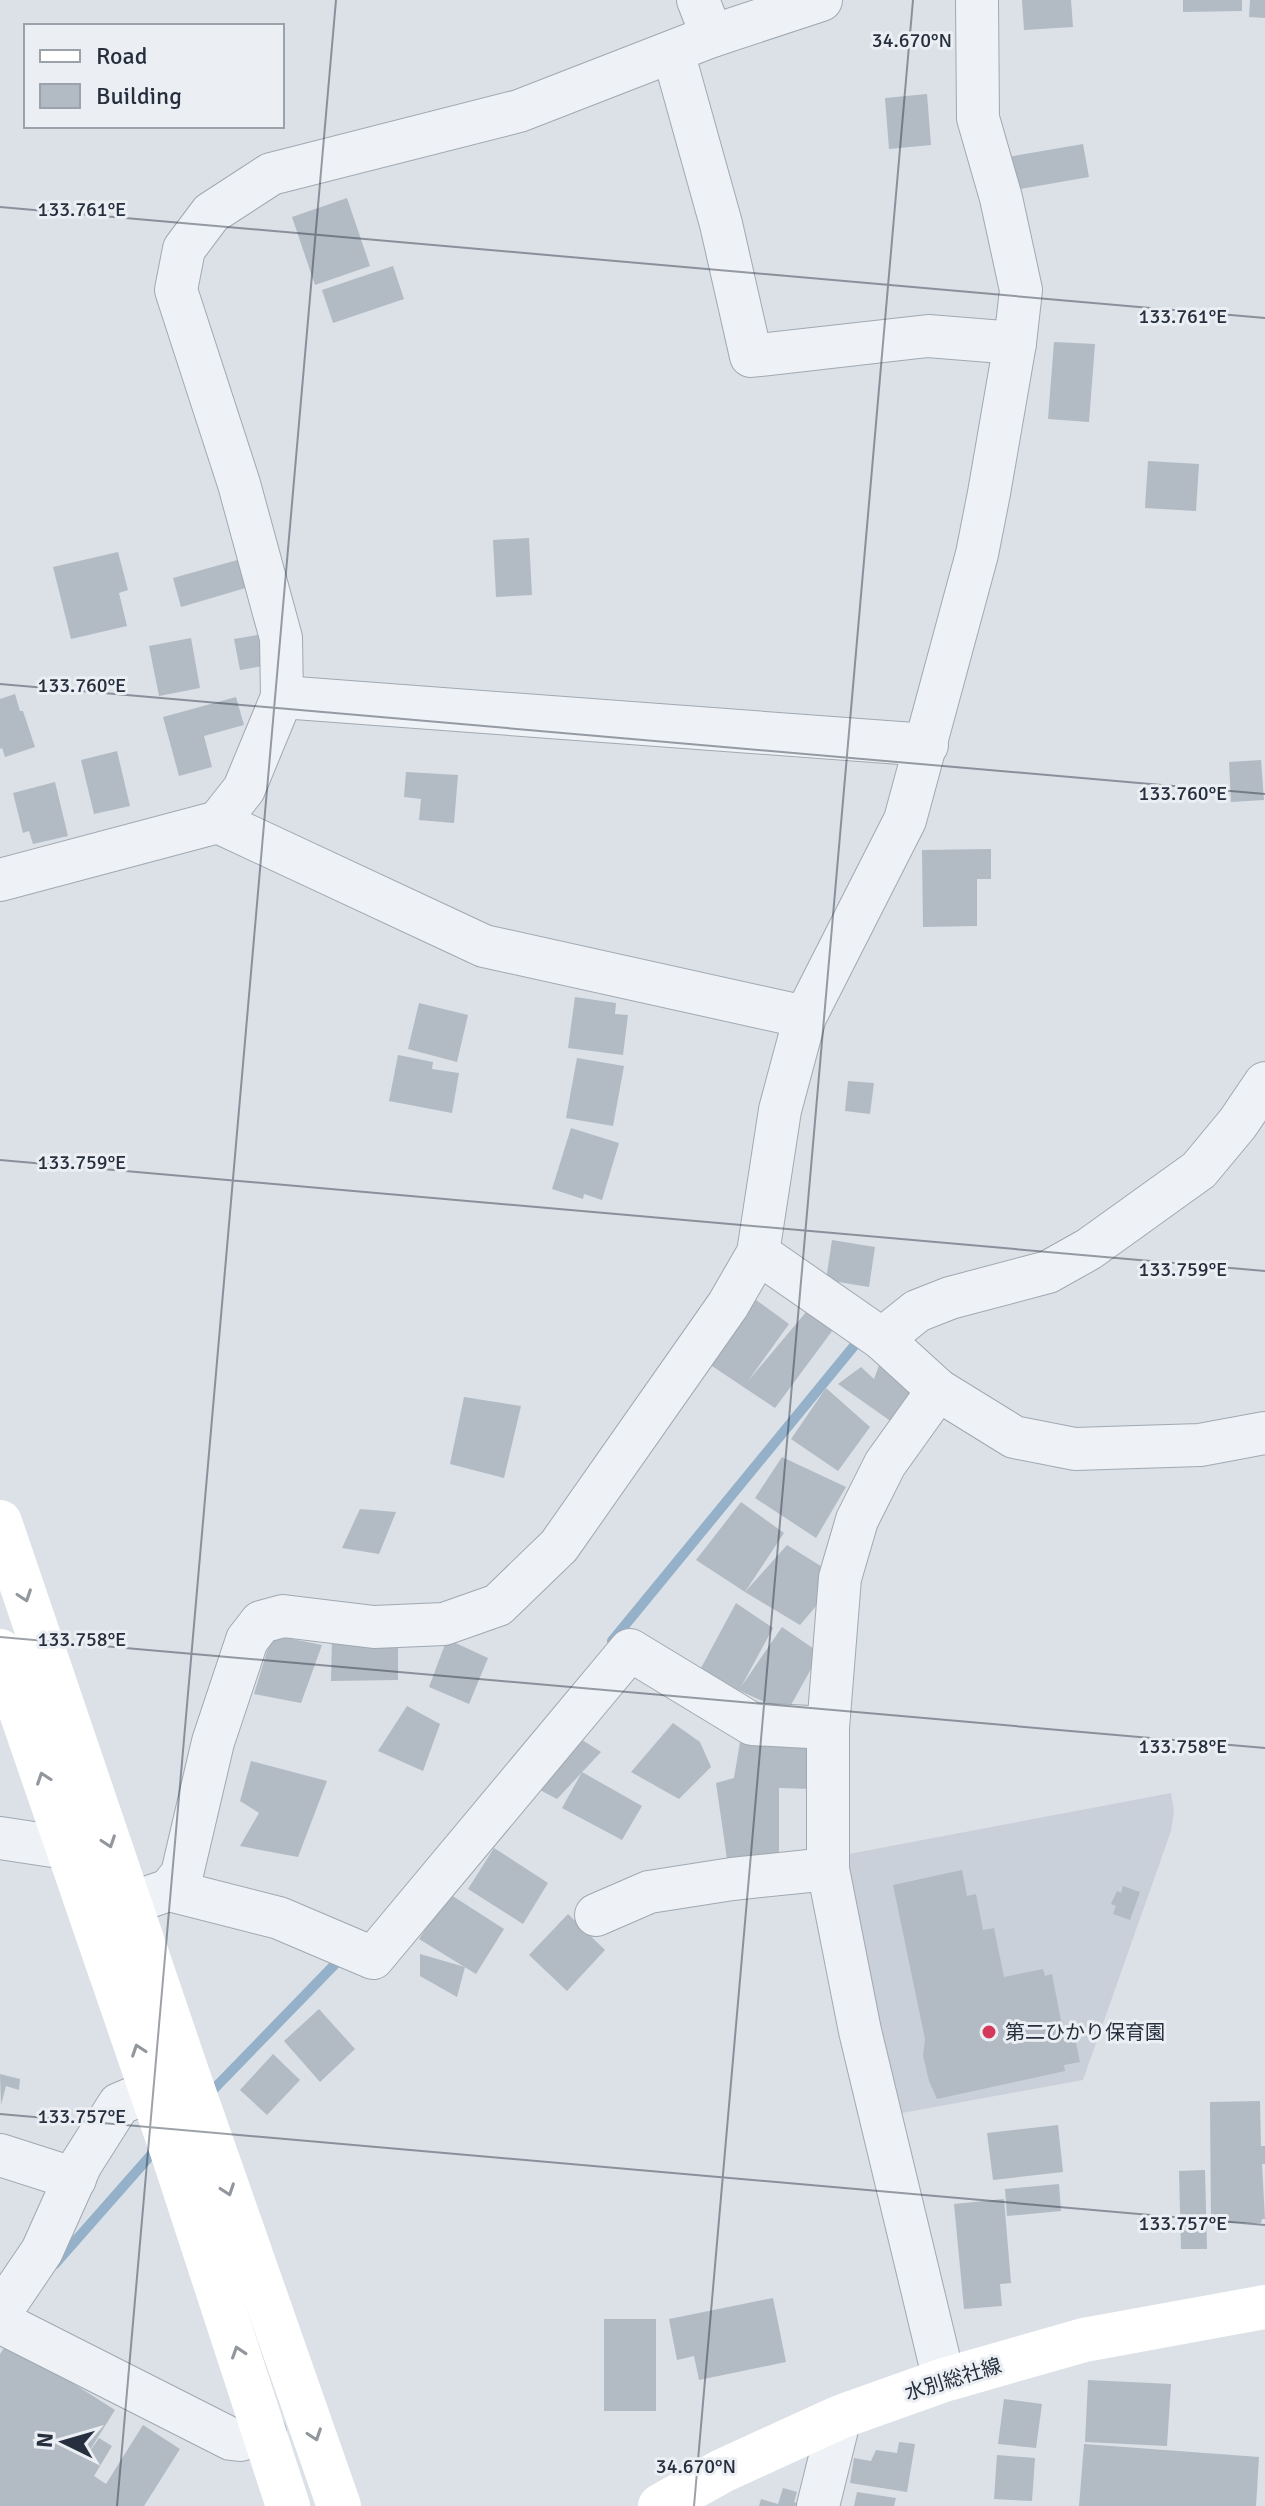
<svg xmlns="http://www.w3.org/2000/svg" width="1265" height="2506" font-family="Signika,'Noto Sans JP',sans-serif">
<style>
.built{fill:#c9d0d9}
.lines{fill:none;stroke-linecap:round;stroke-linejoin:round}
.stream{stroke:#94b1c9;stroke-width:10}
.building{fill:#b2bac4}
.street-casing{stroke:#a1a8b1;stroke-width:44}
.street{stroke:#eef1f5;stroke-width:42}
.secondary{stroke:#fff;stroke-width:44}
.oneway{stroke:#92979e}
.ticks{fill:none;stroke:#252f3d;stroke-width:2;stroke-opacity:0.45}
.poi-dot{fill:#d4385a;stroke:#ebeff4;stroke-width:3}
.labels{text-anchor:middle;stroke-width:6;stroke-linejoin:round;paint-order:stroke}
.poi-label{font-size:20px;fill:#252f3d;stroke:#ebeff4;text-anchor:start}
.street-label{font-size:20px;fill:#252f3d;stroke:#ebeff4}
.ticks-label{font-size:20px;text-anchor:middle;fill:#252f3d;stroke:#ebeff4;stroke-width:6;stroke-linejoin:round;paint-order:stroke}
</style>
<rect width="100%" height="100%" fill="#dbe1e7"/>
<path class="built" d="M1171,1793L1174,1811L1171,1831L1083,2080L891,2115L838,1856Z"/>
<g class="lines">
<g class="stream">
<path d="M612,1641L863,1335"/>
<path d="M208,2095L342,1957"/>
<path d="M55,2264L158,2147"/>
</g>
</g>
<g class="building">
<path d="M1022,0H1071L1073,27L1024,30Z"/>
<path d="M1183,0H1242V11L1183,12Z"/>
<path d="M1250,0H1265V18L1249,17Z"/>
<path d="M927,94L931,145L889,149L885,98Z"/>
<path d="M1083,144L1089,177L1014,190L1008,157Z"/>
<path d="M347,198L370,266L315,285L292,217Z"/>
<path d="M393,266L404,299L333,323L322,290Z"/>
<path d="M1054,342L1095,344L1089,422L1048,419Z"/>
<path d="M1148,461L1199,464L1196,511L1145,508Z"/>
<path d="M529,538L532,595L496,597L493,540Z"/>
<path d="M118,552L128,590L119,593L127,626L71,639L53,567Z"/>
<path d="M241,559L249,587L181,607L173,578Z"/>
<path d="M263,634L269,665L240,670L234,639Z"/>
<path d="M191,638L200,688L159,696L149,646Z"/>
<path d="M15,694L20,711H23L35,747L5,757L2,748L0,749V699Z"/>
<path d="M236,697L244,725L204,736L212,767L179,776L163,717Z"/>
<path d="M117,751L130,806L94,814L81,760Z"/>
<path d="M1261,760L1264,800L1231,802L1229,762Z"/>
<path d="M406,772L458,775L454,823L419,820L421,799L404,797Z"/>
<path d="M55,782L68,836L33,844L29,831L23,833L13,793Z"/>
<path d="M991,849V879H977V926L923,927L922,850Z"/>
<path d="M575,997L616,1003L615,1014L628,1015L623,1055L568,1048Z"/>
<path d="M419,1003L468,1015L457,1062L408,1049Z"/>
<path d="M398,1055L433,1062L432,1069L459,1073L452,1113L389,1101Z"/>
<path d="M577,1058L624,1066L613,1126L566,1118Z"/>
<path d="M848,1081L874,1083L870,1114L845,1111Z"/>
<path d="M571,1128L619,1143L602,1200L584,1194L583,1199L552,1189Z"/>
<path d="M832,1240L875,1247L869,1287L826,1280Z"/>
<path d="M756,1300L789,1324L748,1381L812,1305L838,1323L775,1408L709,1364Z"/>
<path d="M881,1360L916,1386L892,1422L838,1384L861,1367L874,1379Z"/>
<path d="M826,1388L870,1427L838,1471L791,1439Z"/>
<path d="M464,1397L521,1406L504,1478L450,1464Z"/>
<path d="M782,1457L846,1487L816,1538L755,1498Z"/>
<path d="M741,1502L784,1533L745,1592L696,1560Z"/>
<path d="M360,1509L396,1512L379,1554L342,1548Z"/>
<path d="M787,1545L840,1578L800,1625L745,1592Z"/>
<path d="M736,1603L773,1628L741,1687L782,1627L820,1653L787,1712L738,1690L701,1668Z"/>
<path d="M272,1635L322,1645L301,1703L254,1694Z"/>
<path d="M332,1637L398,1640V1680L331,1681Z"/>
<path d="M447,1639L488,1658L469,1704L429,1687Z"/>
<path d="M407,1706L440,1724L423,1771L378,1751Z"/>
<path d="M673,1723L700,1742L711,1767L679,1799L631,1772Z"/>
<path d="M576,1736L601,1752L557,1799L538,1789Z"/>
<path d="M740,1742L817,1743L813,1789L779,1788V1863L728,1866L716,1783L734,1778Z"/>
<path d="M251,1761L327,1781L298,1857L240,1846L259,1813L240,1801Z"/>
<path d="M582,1772L642,1806L622,1840L562,1808Z"/>
<path d="M494,1848L548,1883L523,1924L468,1889Z"/>
<path d="M962,1870L967,1896L976,1894L983,1930L994,1928L1004,1977L1043,1969L1045,1976L1052,1974L1063,2031L1073,2029L1080,2062L1064,2065L1065,2071L937,2099L929,2081L923,2056L925,2039L893,1885Z"/>
<path d="M1123,1886L1140,1892L1130,1920L1113,1914L1116,1906L1111,1904L1117,1891L1121,1893Z"/>
<path d="M448,1893L504,1929L476,1974L419,1939Z"/>
<path d="M568,1914L605,1950L567,1991L529,1955Z"/>
<path d="M420,1954L465,1967L457,1997L420,1976Z"/>
<path d="M319,2009L355,2049L320,2082L284,2041Z"/>
<path d="M273,2054L300,2080L267,2115L240,2090Z"/>
<path d="M0,2074L20,2079L19,2090L6,2086L1,2105Z"/>
<path d="M1260,2101L1261,2146H1265V2164H1262L1265,2219H1262L1261,2223H1211L1210,2102Z"/>
<path d="M1058,2125L1063,2172L993,2180L987,2133Z"/>
<path d="M1205,2170L1207,2249H1181L1179,2171Z"/>
<path d="M1059,2184L1061,2211L1007,2216L1005,2189Z"/>
<path d="M1004,2199L1011,2283L1000,2284L1002,2306L964,2309L954,2204Z"/>
<path d="M773,2298L786,2362L699,2380L694,2356L677,2360L669,2319Z"/>
<rect x="604" y="2319" width="52" height="92"/>
<path d="M8,2342L115,2410L83,2461L99,2438L112,2446L94,2476L106,2484L143,2425L180,2449L144,2506H0V2354Z"/>
<path d="M1088,2380L1171,2384L1167,2446L1085,2442Z"/>
<path d="M1004,2399L1042,2404L1036,2448L998,2444Z"/>
<path d="M899,2442L915,2444L907,2492L850,2483L854,2458L871,2461L876,2450L897,2453Z"/>
<path d="M1084,2444L1259,2457L1256,2506H1079Z"/>
<path d="M997,2455L1035,2458L1032,2501L994,2499Z"/>
<path d="M783,2488L797,2492L794,2502L800,2504L799,2506H759L761,2499L778,2504Z"/>
<path d="M857,2492L896,2498L894,2506H854Z"/>
</g>
<g class="lines">
<defs>
<g id="street">
<path d="M698,0L712,36"/>
<path d="M673,52L721,224L751,356L928,336L1015,343"/>
<path d="M282,697L927,745"/>
<path d="M218,822L484,946L805,1017"/>
<path d="M0,880L218,822L244,789L282,697L281,638L239,484L176,290L184,249L211,213L271,174L519,111L712,36L821,0"/>
<path d="M758,1253L882,1339L938,1390L1014,1437L1075,1449L1200,1445L1265,1433"/>
<path d="M882,1339L917,1311L950,1298L1048,1272L1089,1249L1199,1170L1238,1123L1265,1083"/>
<path d="M938,1390L885,1464L857,1520L840,1578L828,1728V1869L860,2031L944,2380"/>
<path d="M0,1838L66,1848"/>
<path d="M169,1890L279,1918L373,1958L630,1650L752,1724L828,1728"/>
<path d="M99,1914L169,1890L182,1874L213,1742L247,1640L261,1622L283,1616L374,1627L444,1624L498,1605L559,1546L728,1305L758,1253L780,1110L805,1017L905,820L977,554L989,493L1015,343L1021,290L1001,198L978,118L977,0"/>
<path d="M596,1915L649,1892L732,1879L828,1869"/>
<path d="M0,2155L75,2179"/>
<path d="M0,2313L42,2251L81,2164L119,2104L183,2077"/>
<path d="M0,2322L231,2439L240,2440L265,2433"/>
<path d="M818,2506L840,2417"/>
</g>
</defs>
<use href="#street" class="street-casing"/>
<use href="#street" class="street"/>
<g class="secondary">
<path d="M0,1522L188,2075L339,2506"/>
<path d="M0,1651L172,2151L288,2506"/>
<path d="M660,2506L722,2471L840,2417L944,2380L1084,2340L1265,2307"/>
</g>
</g>
<defs><path id="oneway-chevron" d="M-2-3.5L2.5 0L-2 3.5" fill="none" stroke-width="1.6" stroke-linecap="round" stroke-linejoin="round" transform="scale(2)"/></defs>
<g class="oneway">
<use href="#oneway-chevron" transform="translate(25 1596) rotate(71)"/>
<use href="#oneway-chevron" transform="translate(43 1778) rotate(-109)"/>
<use href="#oneway-chevron" transform="translate(109 1842) rotate(71)"/>
<use href="#oneway-chevron" transform="translate(138 2050) rotate(-109)"/>
<use href="#oneway-chevron" transform="translate(228 2190) rotate(71)"/>
<use href="#oneway-chevron" transform="translate(238 2352) rotate(-108)"/>
<use href="#oneway-chevron" transform="translate(315 2435) rotate(71)"/>
</g>
<path class="ticks" d="M0,207L1265,318M0,684L1265,794M0,1160L1265,1271M0,1637L1265,1748M0,2114L1265,2225M117,2506L336,0M694,2506L913,0"/>
<circle class="poi-dot" cx="989" cy="2032" r="8"/>
<g class="labels">
<g class="poi-label">
<text x="1005" y="2039">第二ひかり保育園</text>
</g>
<g class="street-label">
<text transform="translate(953 2379) rotate(-17)" y="7">水別総社線</text>
</g>
</g>
<g class="ticks-label">
<text x="912" y="47">34.670°N</text>
<text x="82" y="216">133.761°E</text>
<text x="1183" y="323">133.761°E</text>
<text x="82" y="692">133.760°E</text>
<text x="1183" y="800">133.760°E</text>
<text x="82" y="1169">133.759°E</text>
<text x="1183" y="1276">133.759°E</text>
<text x="82" y="1646">133.758°E</text>
<text x="1183" y="1753">133.758°E</text>
<text x="82" y="2123">133.757°E</text>
<text x="1183" y="2230">133.757°E</text>
<text x="696" y="2473">34.670°N</text>
</g>
<rect x="24" y="24" width="260" height="104" fill="#ebeff4" stroke="#9ca2ab" stroke-width="2"/>
<rect x="40" y="50" width="40" height="12" fill="#ffffff" stroke="#9ca2ab" stroke-width="2"/>
<text x="96" y="64" font-size="24" fill="#252f3d">Road</text>
<rect x="40" y="84" width="40" height="24" fill="#b2bac4" stroke="#9ca2ab" stroke-width="2"/>
<text x="96" y="104" font-size="24" fill="#252f3d">Building</text>
<g transform="translate(64 2442) rotate(275)" stroke="#ebeff4" stroke-width="6" paint-order="stroke">
<path d="M0-6L14 30L0 20L-14 30Z" fill="#252f3d"/>
<text y="-12" font-size="22" font-weight="bold" text-anchor="middle" fill="#252f3d">N</text>
</g>
</svg>
